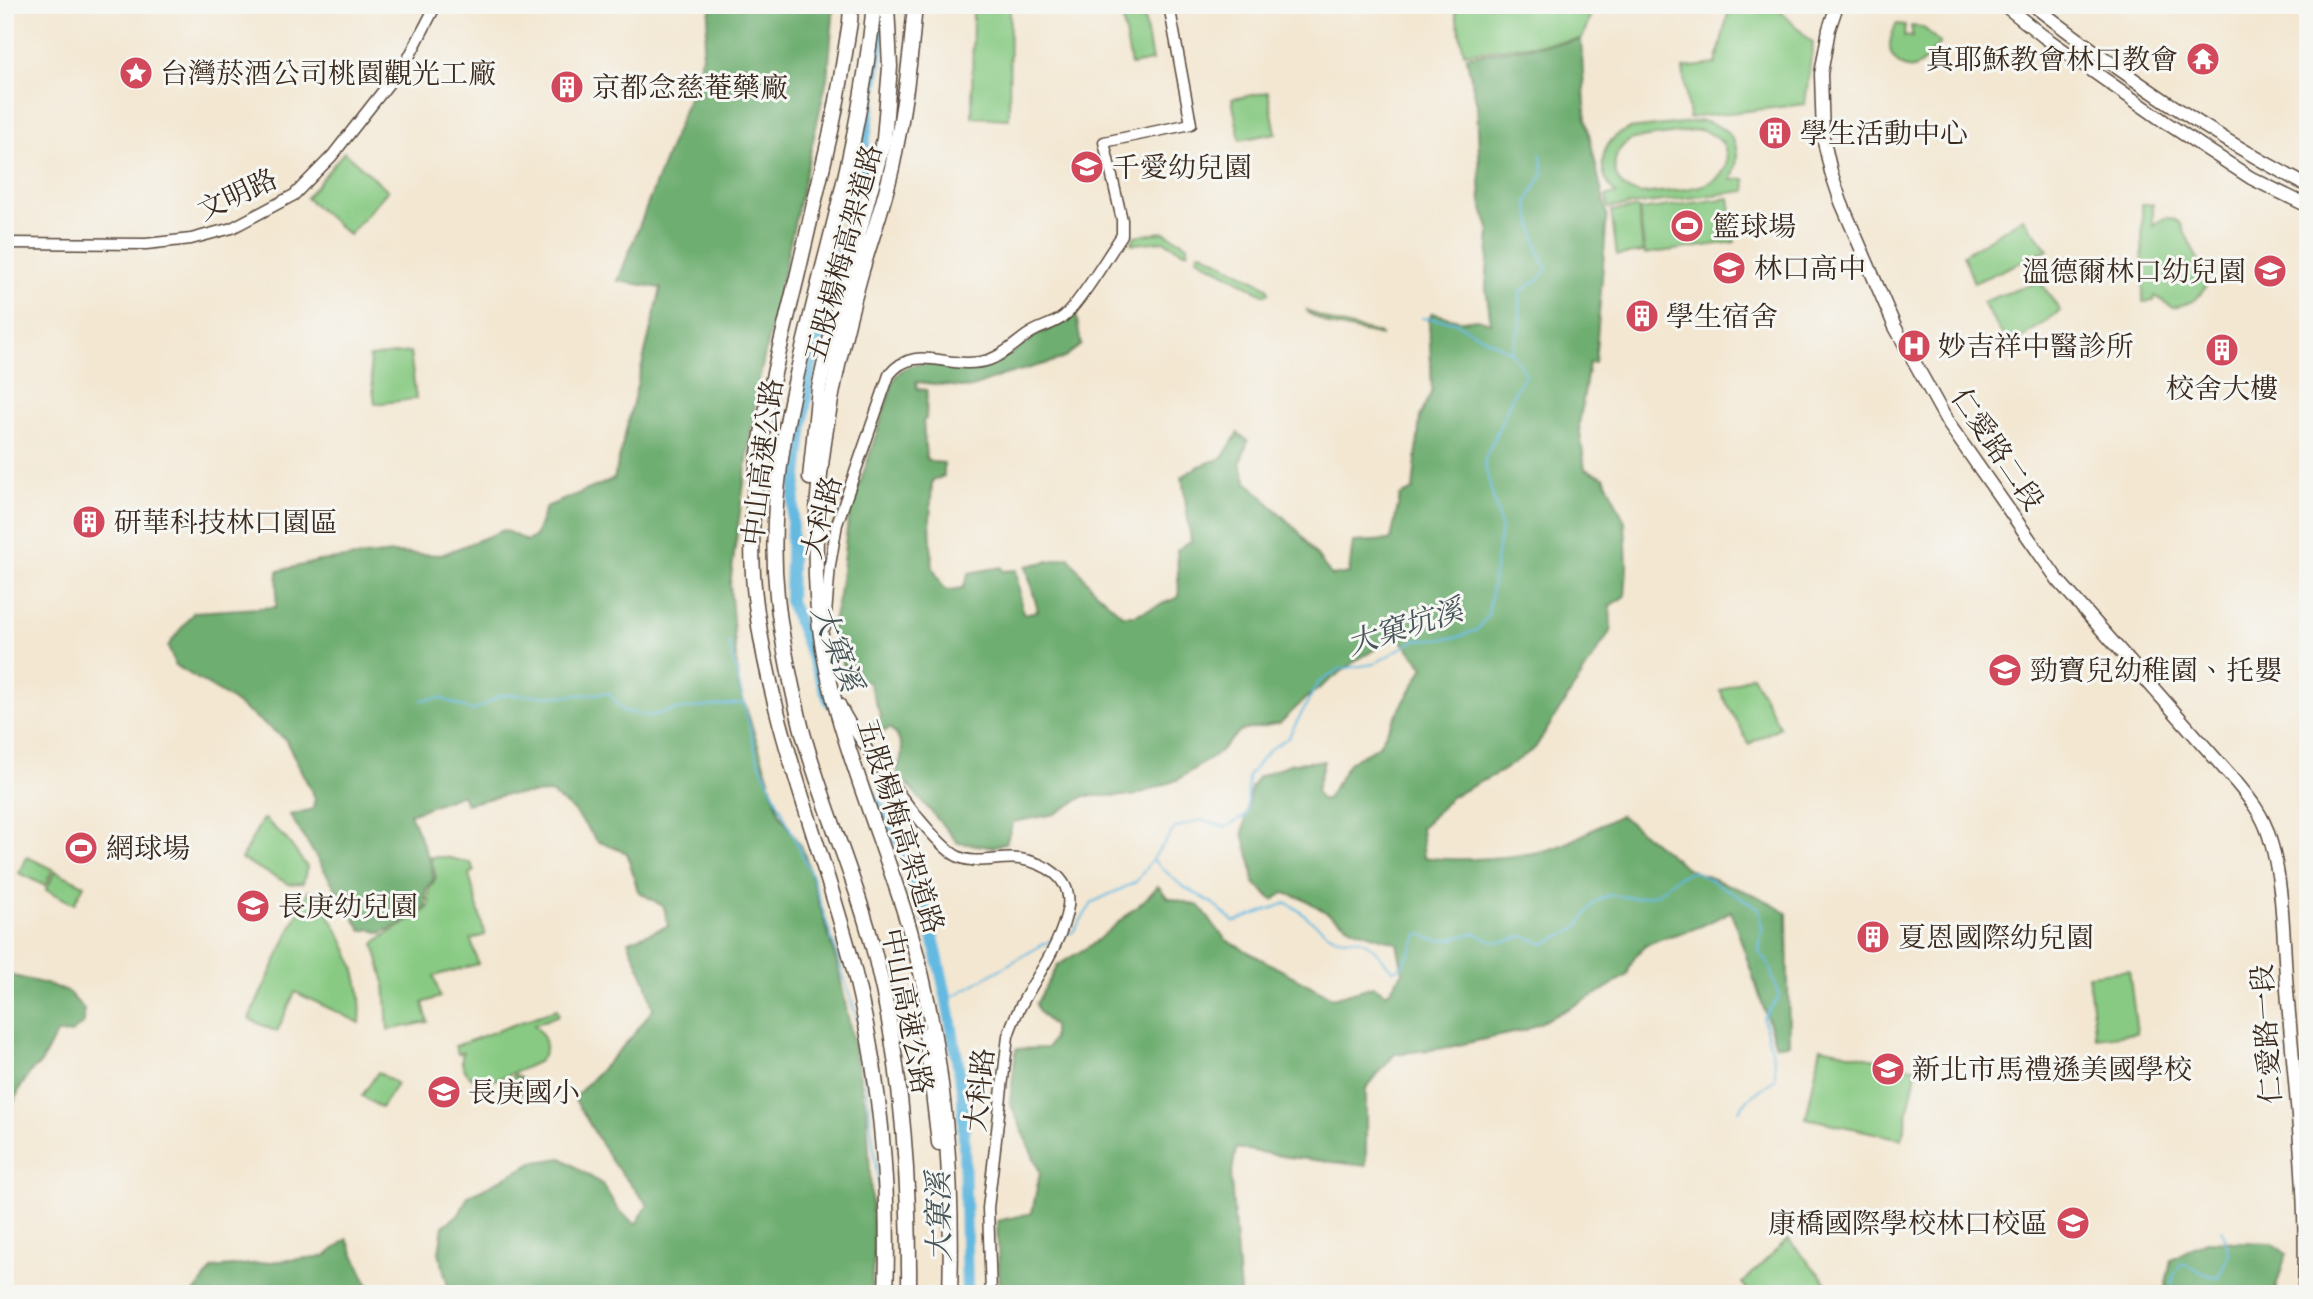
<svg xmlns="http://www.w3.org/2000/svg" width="2313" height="1299" font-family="'IM FELL English','Noto Serif TC',serif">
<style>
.green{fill:#88ca83;stroke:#627a50;stroke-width:2;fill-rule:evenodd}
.forest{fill:#6eae71;stroke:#546c48;stroke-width:2}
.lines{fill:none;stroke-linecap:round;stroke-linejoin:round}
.stream{stroke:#64b9e0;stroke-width:2}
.river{stroke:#64b9e0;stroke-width:12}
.tertiary-casing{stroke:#574639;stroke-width:13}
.secondary-casing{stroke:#574639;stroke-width:15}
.motorway-casing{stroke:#574639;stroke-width:17}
.tertiary{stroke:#fff;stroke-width:10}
.secondary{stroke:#fff;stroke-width:12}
.motorway{stroke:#fff;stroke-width:14}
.labels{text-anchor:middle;stroke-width:6;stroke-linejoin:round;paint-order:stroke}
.poi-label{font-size:28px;fill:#3b2a1e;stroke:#f6f6f2;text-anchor:start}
.street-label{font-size:28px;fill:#3b2a1e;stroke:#f6f6f2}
.water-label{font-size:30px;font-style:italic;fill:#475558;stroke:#f6f6f2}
</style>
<rect width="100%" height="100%" fill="#f6f6f2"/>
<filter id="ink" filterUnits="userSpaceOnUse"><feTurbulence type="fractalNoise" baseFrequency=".0143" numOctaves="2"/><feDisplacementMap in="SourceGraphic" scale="14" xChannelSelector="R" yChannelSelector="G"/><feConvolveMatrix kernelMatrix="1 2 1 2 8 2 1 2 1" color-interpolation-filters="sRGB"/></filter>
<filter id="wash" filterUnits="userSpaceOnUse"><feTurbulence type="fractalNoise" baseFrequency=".00686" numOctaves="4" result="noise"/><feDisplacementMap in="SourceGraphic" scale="28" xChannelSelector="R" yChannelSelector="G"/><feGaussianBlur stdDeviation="1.57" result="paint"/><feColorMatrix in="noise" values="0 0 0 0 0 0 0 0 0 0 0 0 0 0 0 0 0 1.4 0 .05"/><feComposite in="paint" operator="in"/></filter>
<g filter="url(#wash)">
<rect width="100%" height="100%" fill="#f3e7d2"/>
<g class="green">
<path d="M973,5H1010L1009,119L972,117Z"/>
<path d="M1142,5L1152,61L1131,65L1120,6Z"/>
<path d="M1454,5H1594L1582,39L1464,53Z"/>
<path d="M1730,5H1774L1813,43L1805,104L1689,118L1683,68L1716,64Z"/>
<path d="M1896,24L1905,25L1904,36L1913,37L1911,26L1923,27L1940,43C1933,50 1926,63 1916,67C1903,73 1889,57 1890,45C1890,38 1894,30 1896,24Z"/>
<path d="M1268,92L1276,133L1240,140L1232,99Z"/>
<path d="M1700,121C1734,126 1745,149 1731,180L1745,179L1746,191L1608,208L1606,196L1616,194C1594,172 1600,139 1629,129ZM1700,130C1712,133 1721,138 1725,149C1739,193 1667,190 1641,194C1610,191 1605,151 1633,139Z"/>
<path d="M344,152L388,190L349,235L306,198Z"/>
<path d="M1729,198L1735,242L1645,254L1639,210Z"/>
<path d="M2142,204H2153V226C2162,216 2170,215 2181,224L2208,281C2201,299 2190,305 2172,307L2155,296L2154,301L2143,302Z"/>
<path d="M1638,208L1643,252L1617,255L1611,211Z"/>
<path d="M2023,218L2048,250L1974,283L1963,255Z"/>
<path d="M1163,232L1188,245V251L1184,252L1164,241L1135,244L1131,243L1135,236Z"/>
<path d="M1202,252L1267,287L1269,293L1265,295L1197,258L1198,253Z"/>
<path d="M2037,282L2042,284L2060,311L2010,347L1982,302Z"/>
<path d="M1307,310L1332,322L1378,333L1382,336L1330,325L1308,313Z"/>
<path d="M410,352L416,399L375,404L369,357Z"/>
<path d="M1752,675L1780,727L1749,744L1720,691Z"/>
<path d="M265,819L287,840L307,867L303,883L289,884L241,859L262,820Z"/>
<path d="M76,834L95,842L89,856L70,847Z"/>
<path d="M27,857L53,869L45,886L19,873Z"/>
<path d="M431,857H446L471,863L474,871L469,874L485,935L471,939L478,964L434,976L440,997L423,1003L428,1022L388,1030L385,983L374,944C390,928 413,923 429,907V890L436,877Z"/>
<path d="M55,871L84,885L74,904L46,890Z"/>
<path d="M308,891C318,896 324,907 330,917C350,950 364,983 360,1023L295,992L277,1032L249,1019Z"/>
<path d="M2129,970L2137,1033L2096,1038L2088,975Z"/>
<path d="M557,1009L559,1015L534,1025C545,1035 551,1050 538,1062C520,1069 482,1093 467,1073C461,1066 461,1060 463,1052L458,1054L455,1046Z"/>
<path d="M1821,1047L1917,1068L1902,1139L1806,1118Z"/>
<path d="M378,1072L397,1084L381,1108L362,1096Z"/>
<path d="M514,1075L527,1082L520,1095L507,1088Z"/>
<path d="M1788,1239L1837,1294H1751L1742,1283Z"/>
</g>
<g class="forest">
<path d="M711,5H834L828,74L757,389L730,584L738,683L780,814L804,852L838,967L867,1112L874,1254L871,1294H450L439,1252L443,1226L460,1213L468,1196L535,1162L562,1158L603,1185L618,1210L636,1224L648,1205L612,1162L574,1098L630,1039L653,1009L646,982L628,941L668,926L664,907L638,891L627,853L597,841L575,812L551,793L504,795L466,804L462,794L410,814L430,861L434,879L426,889V907L408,921L381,933L370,929L362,931L290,815L313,809L315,798L285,739L226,696L175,665L168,646L194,612L276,607L278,571L319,561L393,553L441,555L504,530L527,541L535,536L546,507L614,479L661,288L618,281L699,71Z"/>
<path d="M1581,40L1586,120L1607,216L1595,363H1589L1579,425L1585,469L1604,477L1625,522L1627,567L1625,596L1610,606L1611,630L1535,748L1502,771L1451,797L1421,828L1424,857C1456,862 1526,858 1557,847C1579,838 1599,826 1620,815L1688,869L1757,896L1787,913L1789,1044L1776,1045L1731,911C1719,917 1708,924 1696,928C1663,941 1639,935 1627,975L1597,994L1526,1030L1445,1048L1395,1054L1366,1088V1166L1287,1157L1236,1148L1231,1179L1240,1294H1000L997,1221L1032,1213L1040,1172L1010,1102L1016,1049L1047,1048L1053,1039V1026L1039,1012L1036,1004L1058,965L1094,943L1148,897L1158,886L1167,897L1199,906L1226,940L1333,998L1374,986L1387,994L1403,972L1397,943L1356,930L1302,898L1284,893L1273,900L1254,883L1252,867L1243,833L1251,788L1258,777L1292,763L1324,761L1316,791L1320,799H1327L1349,763L1379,745L1424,667L1398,636L1357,660L1305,699L1280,723L1240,731L1217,754L1177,780L1133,796H1085L1055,814L1013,822L1006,843L993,847L958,843L896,771C905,754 904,742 890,728L873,737L871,726L881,717L868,681L849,682L831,630L839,595L848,520L894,380C909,351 948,371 973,369C997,367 1011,353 1029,340C1045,329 1062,327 1076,313L1081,345L1062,359L1001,376L970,388L916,382L917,389L927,390L926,419L923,421L926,458L932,462L944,463V476L932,481L930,520L932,566L943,588L949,590L963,588L969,573L1001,567L1003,571L1016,570L1023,614L1038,611L1026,566L1069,557L1092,588L1122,615H1135L1179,597L1177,550L1191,541L1182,477L1197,467L1222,458L1238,433L1248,441L1240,463L1247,482L1298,531L1332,576L1349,573L1353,542L1391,540L1400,496L1413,490L1420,417L1432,391L1429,320L1432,313L1462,321L1477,319L1491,323L1486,288L1490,232L1481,202L1477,105L1466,56Z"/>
<path d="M5,974L50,985L68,992L84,1009L83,1024L71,1033L56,1034L41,1063L31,1071L19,1090L5,1123Z"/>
<path d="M347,1239L372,1294H193L213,1268L326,1256Z"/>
<path d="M2206,1241L2273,1243L2286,1254L2274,1294H2164L2171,1259Z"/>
</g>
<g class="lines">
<g class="stream">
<path d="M1422,318L1452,321L1511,352"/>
<path d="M729,642L757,757L812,876L858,1022L878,1181V1294"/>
<path d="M422,700L440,698L474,711L501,695L566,696L609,693L623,711L650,716L674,710L743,703"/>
<path d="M1153,860L1182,886L1211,902L1234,922L1287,903C1304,912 1316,927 1333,936C1341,941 1351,937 1360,940C1374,945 1382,960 1393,970L1402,967L1419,933C1444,947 1451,937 1476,933C1495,945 1504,943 1524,936L1544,944L1577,928L1595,902L1609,895L1636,898L1657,894L1677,877L1694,871L1759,908L1762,929L1759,951L1768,963L1779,997L1763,1018L1775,1064V1079L1749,1098L1739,1110"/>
<path d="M1066,934L1073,932L1093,902L1136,882L1175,828L1201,820L1226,827L1247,815L1248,776L1269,750L1288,738L1318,683L1340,669L1374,664L1415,640L1455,638L1477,630L1488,615L1501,528L1484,462L1516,388L1526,374L1511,352L1520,326V292L1539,279L1547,269L1539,252L1527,202L1543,173L1541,154"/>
<path d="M947,1000L1054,938"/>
<path d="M2171,1294L2174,1275L2181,1264C2195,1266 2201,1275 2218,1278L2229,1253L2222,1229"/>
</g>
<g class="river">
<path d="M830,702L790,601L792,518L808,379L858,187L883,13"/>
<path d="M864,783L902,846L931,928L947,1000L963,1094L967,1294"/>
</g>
</g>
</g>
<g filter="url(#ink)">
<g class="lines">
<defs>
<g id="tertiary">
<path d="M5,243L146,244L191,239L232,228L294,195L332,156L408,59L436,5"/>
<path d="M825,627L830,565L837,524L889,375C915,341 950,372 989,360C1006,354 1015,343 1029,334C1039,327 1052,325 1063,317C1078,306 1110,253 1122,235V220L1104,142L1191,124L1169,5"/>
<path d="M840,704C852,733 931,843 957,856C975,866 1000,856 1020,859C1045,863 1072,878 1068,906C1060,955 1022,990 1008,1036L988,1208L991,1294"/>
</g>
<g id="secondary">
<path d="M1837,5L1829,29L1821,74L1823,137L1831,172L1841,202L1895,327L1948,423L2058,580L2236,782C2250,799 2263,815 2269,836C2284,881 2283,943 2287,990C2295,1090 2308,1193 2304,1294"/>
<path d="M2004,5L2043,36L2165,122L2251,178L2308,206"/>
<path d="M2033,5C2120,72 2210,135 2308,186"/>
</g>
<g id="motorway">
<path d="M851,5L850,22C844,58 839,95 831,131C820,180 808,228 797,277C771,384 741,494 756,605C772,731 823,848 854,970C880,1075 890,1185 886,1294"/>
<path d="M874,5C865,96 845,183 822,271C796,378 765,485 777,596C781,639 791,684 801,726C822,805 857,880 876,959C903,1068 910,1182 909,1294"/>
<path d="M915,5C911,58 904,111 893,163C885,202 871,238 860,277C831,381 810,489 817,597C824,713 877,818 909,927C944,1047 954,1169 950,1294"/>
<path d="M810,478L819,388L828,348L884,139L890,67L887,5"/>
<path d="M926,1034L939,1143"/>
</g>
</defs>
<use href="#tertiary" class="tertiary-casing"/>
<use href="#secondary" class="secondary-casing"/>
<use href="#motorway" class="motorway-casing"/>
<use href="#tertiary" class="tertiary"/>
<use href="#secondary" class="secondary"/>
<use href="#motorway" class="motorway"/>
</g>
</g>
<defs>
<symbol id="temple-disc" viewBox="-11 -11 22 22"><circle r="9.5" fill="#d1495b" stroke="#f6f6f2"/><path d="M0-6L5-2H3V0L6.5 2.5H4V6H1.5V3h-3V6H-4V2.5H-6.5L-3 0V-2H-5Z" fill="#fff"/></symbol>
<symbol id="sight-disc" viewBox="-11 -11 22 22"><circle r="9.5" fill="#d1495b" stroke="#f6f6f2"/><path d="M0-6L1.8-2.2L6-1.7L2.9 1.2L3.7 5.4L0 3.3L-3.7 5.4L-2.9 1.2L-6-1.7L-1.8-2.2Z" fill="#fff"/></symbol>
<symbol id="building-disc" viewBox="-11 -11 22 22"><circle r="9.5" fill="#d1495b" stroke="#f6f6f2"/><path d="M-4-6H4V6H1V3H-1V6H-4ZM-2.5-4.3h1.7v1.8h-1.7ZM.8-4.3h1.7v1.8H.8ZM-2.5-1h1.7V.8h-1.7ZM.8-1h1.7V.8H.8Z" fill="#fff"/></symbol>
<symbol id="school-disc" viewBox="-11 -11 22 22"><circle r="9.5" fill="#d1495b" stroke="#f6f6f2"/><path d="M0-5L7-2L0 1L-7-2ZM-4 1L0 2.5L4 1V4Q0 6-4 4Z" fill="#fff"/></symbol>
<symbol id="stadium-disc" viewBox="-11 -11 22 22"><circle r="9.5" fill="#d1495b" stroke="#f6f6f2"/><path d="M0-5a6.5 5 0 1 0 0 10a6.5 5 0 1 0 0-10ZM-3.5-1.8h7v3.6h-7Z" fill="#fff"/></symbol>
<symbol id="hospital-disc" viewBox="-11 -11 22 22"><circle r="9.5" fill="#d1495b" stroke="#f6f6f2"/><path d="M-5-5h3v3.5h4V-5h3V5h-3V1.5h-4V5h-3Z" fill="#fff"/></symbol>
</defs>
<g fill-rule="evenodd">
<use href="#temple-disc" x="2184" y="40" width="38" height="38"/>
<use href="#sight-disc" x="117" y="54" width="38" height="38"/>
<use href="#building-disc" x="548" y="68" width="38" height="38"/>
<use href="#building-disc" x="1756" y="114" width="38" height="38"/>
<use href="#school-disc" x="1068" y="148" width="38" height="38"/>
<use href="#stadium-disc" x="1668" y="207" width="38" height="38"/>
<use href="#school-disc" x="1710" y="249" width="38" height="38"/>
<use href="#school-disc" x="2251" y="252" width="38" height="38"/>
<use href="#building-disc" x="1623" y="297" width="38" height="38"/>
<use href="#hospital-disc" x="1895" y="327" width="38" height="38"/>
<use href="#building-disc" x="2203" y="331" width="38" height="38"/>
<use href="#building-disc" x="70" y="503" width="38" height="38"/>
<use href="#school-disc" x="1986" y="651" width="38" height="38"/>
<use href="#stadium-disc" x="62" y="829" width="38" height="38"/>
<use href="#school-disc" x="234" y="887" width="38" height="38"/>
<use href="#building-disc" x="1854" y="918" width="38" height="38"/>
<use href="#school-disc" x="1869" y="1050" width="38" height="38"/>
<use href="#school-disc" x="425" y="1073" width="38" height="38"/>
<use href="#school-disc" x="2054" y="1204" width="38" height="38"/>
</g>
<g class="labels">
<g class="poi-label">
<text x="2178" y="69" text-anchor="end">真耶穌教會林口教會</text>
<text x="160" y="83">台灣菸酒公司桃園觀光工廠</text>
<text x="592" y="97">京都念慈菴藥廠</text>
<text x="1800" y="143">學生活動中心</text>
<text x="1112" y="177">千愛幼兒園</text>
<text x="1712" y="236">籃球場</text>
<text x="1754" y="278">林口高中</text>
<text x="2246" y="281" text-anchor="end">溫德爾林口幼兒園</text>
<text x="1666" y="326">學生宿舍</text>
<text x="1938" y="356">妙吉祥中醫診所</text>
<text x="2222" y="398" text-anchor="middle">校舍大樓</text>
<text x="114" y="532">研華科技林口園區</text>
<text x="2030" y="680">勁寶兒幼稚園、托嬰</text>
<text x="106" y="858">網球場</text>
<text x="278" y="916">長庚幼兒園</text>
<text x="1898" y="947">夏恩國際幼兒園</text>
<text x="1912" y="1079">新北市馬禮遜美國學校</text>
<text x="468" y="1102">長庚國小</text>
<text x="2048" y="1233" text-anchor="end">康橋國際學校林口校區</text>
</g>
<g class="street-label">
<text transform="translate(237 194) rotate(-25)" y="10">文明路</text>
<text transform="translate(843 253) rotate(-75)" y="10">五股楊梅高架道路</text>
<text transform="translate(1998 449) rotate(56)" y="10">仁愛路二段</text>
<text transform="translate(762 462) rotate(-83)" y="10">中山高速公路</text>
<text transform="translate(821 517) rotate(-75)" y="10">大科路</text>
<text transform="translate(901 826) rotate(72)" y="10">五股楊梅高架道路</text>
<text transform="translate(908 1011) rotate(79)" y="10">中山高速公路</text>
<text transform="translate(2266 1034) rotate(-94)" y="10">仁愛路一段</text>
<text transform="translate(979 1090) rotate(-84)" y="10">大科路</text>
</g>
<g class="water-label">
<text transform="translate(1405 627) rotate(-18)" y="10">大窠坑溪</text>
<text transform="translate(837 648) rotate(69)" y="10">大窠溪</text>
<text transform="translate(939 1217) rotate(-91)" y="10">大窠溪</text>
</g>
</g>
<rect width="2313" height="1299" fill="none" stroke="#f6f6f2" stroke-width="28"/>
</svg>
